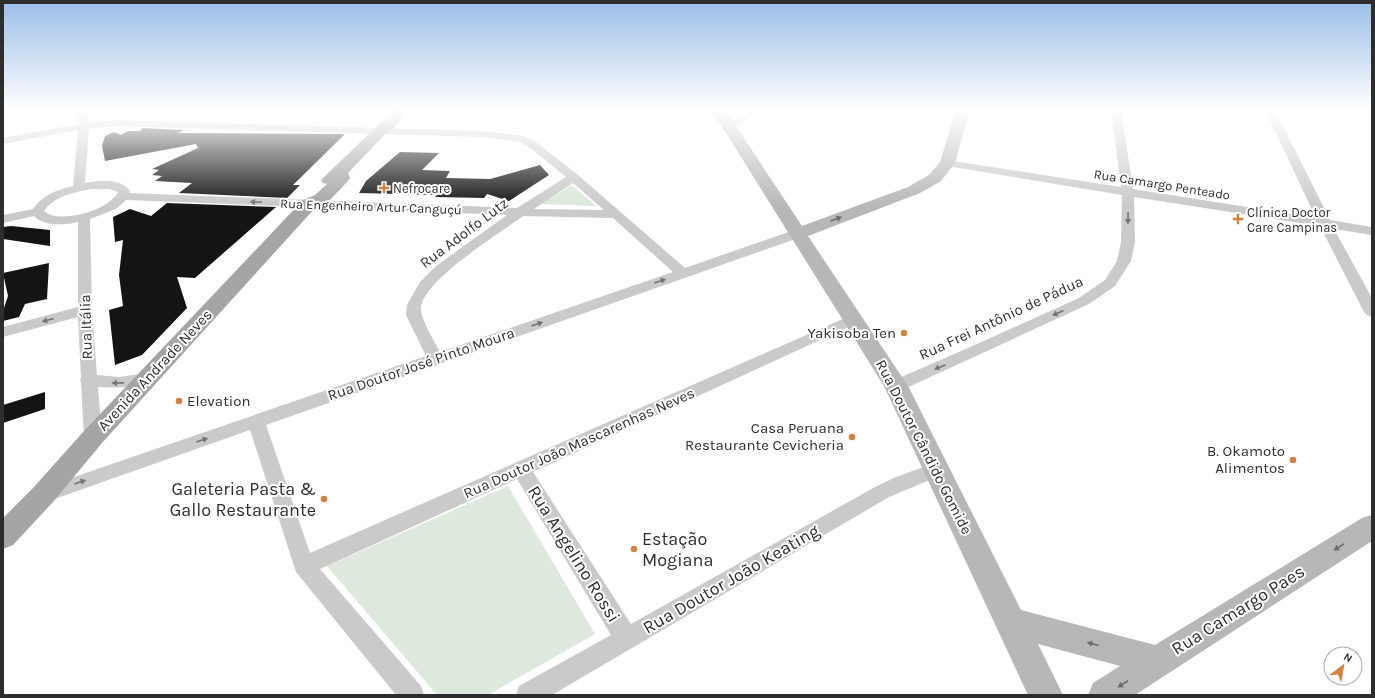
<svg xmlns="http://www.w3.org/2000/svg" width="1375" height="698" font-family="Karla,sans-serif">
<style>
.green{fill:#dce9dc}
.building{fill:#141414}
.lines{fill:none;stroke-linecap:round;stroke-linejoin:round}
.street{fill:#cacaca;fill-rule:evenodd}
.secondary{fill:#b7b7b7;fill-rule:evenodd}
.primary{fill:#a5a5a5;fill-rule:evenodd}
.oneway{fill:#747474}
.oneway2{fill:#6b6b6b}
.poi-dot{fill:#d4803f;stroke:#fff;stroke-width:1.5}
.labels{text-anchor:middle;stroke-width:4;stroke-linejoin:round;paint-order:stroke}
.far-street-label{font-size:13px;fill:#2d2d2d;stroke:#fff}
.far-poi-label{font-size:13px;fill:#2d2d2d;stroke:#fff;text-anchor:start}
.street-label{font-size:15px;fill:#2d2d2d;stroke:#fff}
.poi-label{font-size:15px;fill:#2d2d2d;stroke:#fff;text-anchor:end}
.near-poi-label{font-size:18px;fill:#2d2d2d;stroke:#fff;text-anchor:end}
.near-street-label{font-size:18px;fill:#2d2d2d;stroke:#fff}
</style>
<rect width="100%" height="100%" fill="#fff"/>
<g class="green">
<path d="M572,185L596,206L541,204Z"/>
<path d="M508,486L595,634L488,695H437L327,566Z"/>
</g>
<g class="building">
<path d="M143,128L184,130L178,133L345,134L293,185H300L287,198L179,193L192,183L155,181L162,176L152,175L159,170L152,169L198,148L196,144L105,161L102,146L105,136L114,132L121,135L128,131H140Z"/>
<path d="M400,152L439,153L422,170L450,171L446,178L490,179L540,165L549,175L509,201L487,194L484,198L435,197L437,195L359,193L366,181Z"/>
<path d="M167,203L276,207L195,278L177,277L187,308L142,355L115,365L109,310L123,306L119,275L123,240L115,242L113,217L130,209L151,216Z"/>
<path d="M11,226L50,230V246L3,239V227Z"/>
<path d="M49,263L47,299L25,304L19,317L3,321V311L8,296L3,273Z"/>
<path d="M45,392V409L3,423V405Z"/>
</g>
<g class="lines">
<g class="street">
<path d="M76,110H86L88,122L115,120L483,131L523,136L536,142L578,175L685,268L794,230H804L806,233L804,236L266,425L310,553L854,314L859,316L862,319L859,322L533,472L631,624L875,487L896,477L937,462L944,464L947,469L944,474L889,497L552,695H516L519,686L611,635L517,479L320,569L421,686L424,695H396L296,572L250,430L46,502L39,499L36,494L39,489L426,356L406,315L407,305L420,282L436,266L507,215L126,200L116,209L90,219L92,310L97,375L119,377L148,373L154,375L156,379L154,383C135,388 117,388 98,387L102,437L99,442L93,444L87,442L84,437L81,382L80,380L81,378L78,317L3,337V327L78,307V222C64,225 45,227 34,216L3,223V215L33,209C42,195 57,190 73,186L78,130L3,144V138L79,124ZM115,126L483,137L520,142L528,146L566,177L517,208L129,193L130,191C121,178 99,180 85,183L89,129ZM573,183L604,210L534,209ZM92,189H109L118,192C110,210 59,225 44,211C54,196 75,192 92,189ZM523,216L613,218L673,272L440,352C434,340 420,319 421,307C425,279 500,233 523,216Z"/>
<path d="M751,110H762L733,128L729,129L724,126Z"/>
<path d="M1111,110H1121L1133,189L1316,218L1265,110H1275L1330,220L1372,227V235L1334,229L1372,298V317L1367,315L1364,312L1320,226L1134,197L1135,242L1131,261L1115,286L1089,304L902,390L896,392L890,390L888,386L890,382L977,344L1079,298L1105,280L1117,261L1121,242L1122,195L947,166L943,165L941,163L943,161L947,160L1121,187Z"/>
</g>
<path class="secondary" d="M709,110H723L734,123L802,226L908,187L929,175L940,162L956,110H970L955,163L941,181L920,193L808,236L908,386L1021,610L1155,645L1362,518L1372,515V541L1135,695H1088L1093,683L1120,666L1038,644L1063,695H1028L884,386L723,128Z"/>
<path class="primary" d="M396,110L401,111L405,116L393,129L386,133L348,173L350,178L348,181L327,203L315,208L102,443L53,502L13,545L3,549V518L33,488L84,431L303,200L315,195L327,184L323,183L321,180L376,127L390,116L389,114L391,111Z"/>
</g>
<defs><path id="oneway-solid" d="M-6-.8H1V-3.2L6.5 0L1 3.2V.8H-6Z"/></defs>
<g class="oneway">
<use href="#oneway-solid" transform="translate(256 202) rotate(-177)"/>
<use href="#oneway-solid" transform="translate(1128 218) rotate(91)"/>
<use href="#oneway-solid" transform="translate(660 281) rotate(-19)"/>
<use href="#oneway-solid" transform="translate(1058 313) rotate(155)"/>
<use href="#oneway-solid" transform="translate(48 320) rotate(165)"/>
<use href="#oneway-solid" transform="translate(537 324) rotate(-19)"/>
<use href="#oneway-solid" transform="translate(940 367) rotate(157)"/>
<use href="#oneway-solid" transform="translate(118 383) rotate(179)"/>
<use href="#oneway-solid" transform="translate(202 440) rotate(-19)"/>
<use href="#oneway-solid" transform="translate(80 482) rotate(-19)"/>
</g>
<g class="oneway2">
<use href="#oneway-solid" transform="translate(836 219) rotate(-20)"/>
<use href="#oneway-solid" transform="translate(1339 547) rotate(148)"/>
<use href="#oneway-solid" transform="translate(1093 644) rotate(-165)"/>
<use href="#oneway-solid" transform="translate(1123 684) rotate(147)"/>
</g>
<linearGradient id="sky" x2="0" y2="1"><stop stop-color="#9bbee8"/><stop offset="0.53" stop-color="#fff"/><stop offset="1" stop-color="#fff" stop-opacity="0"/></linearGradient>
<rect width="1375" height="207" fill="url(#sky)"/>
<g class="poi-dot">
<path d="M382 182h4v4h4v4h-4v4h-4v-4h-4v-4h4z"/>
<path d="M1236 213h4v4h4v4h-4v4h-4v-4h-4v-4h4z"/>
<circle cx="904" cy="333" r="4"/>
<circle cx="179" cy="401" r="4"/>
<circle cx="852" cy="437" r="4"/>
<circle cx="1293" cy="460" r="4"/>
<circle cx="324" cy="499" r="4"/>
<circle cx="634" cy="549" r="4"/>
</g>
<g class="labels">
<g class="far-street-label">
<text transform="translate(1162 184) rotate(9)" y="5">Rua Camargo Penteado</text>
<text transform="translate(371 206) rotate(2)" y="5">Rua Engenheiro Artur Canguçú</text>
</g>
<g class="far-poi-label">
<text x="393" y="193">Nefrocare</text>
<text x="1247" y="217">Clínica Doctor<tspan x="1247" dy="15">Care Campinas</tspan></text>
</g>
<g class="street-label">
<text transform="translate(464 233) rotate(-37)" y="5">Rua Adolfo Lutz</text>
<text transform="translate(1001 318) rotate(-25)" y="5">Rua Frei Antônio de Pádua</text>
<text transform="translate(86 327) rotate(-92)" y="5">Rua Itália</text>
<text transform="translate(421 364) rotate(-19)" y="5">Rua Doutor José Pinto Moura</text>
<text transform="translate(155 370) rotate(-47)" y="5">Avenida Andrade Neves</text>
<text transform="translate(579 443) rotate(-24)" y="5">Rua Doutor João Mascarenhas Neves</text>
<text transform="translate(924 447) rotate(63)" y="5">Rua Doutor Cândido Gomide</text>
</g>
<g class="poi-label">
<text x="896" y="338">Yakisoba Ten</text>
<text x="187" y="406" text-anchor="start">Elevation</text>
<text x="844" y="433">Casa Peruana<tspan x="844" dy="17">Restaurante Cevicheria</tspan></text>
<text x="1285" y="456">B. Okamoto<tspan x="1285" dy="17">Alimentos</tspan></text>
</g>
<g class="near-poi-label">
<text x="316" y="495">Galeteria Pasta &amp;<tspan x="316" dy="21">Gallo Restaurante</tspan></text>
<text x="642" y="545" text-anchor="start">Estação<tspan x="642" dy="21">Mogiana</tspan></text>
</g>
<g class="near-street-label">
<text transform="translate(574 554) rotate(58)" y="6">Rua Angelino Rossi</text>
<text transform="translate(731 579) rotate(-30)" y="6">Rua Doutor João Keating</text>
<text transform="translate(1238 610) rotate(-32)" y="6">Rua Camargo Paes</text>
</g>
</g>
<rect width="1375" height="698" fill="none" stroke="#2d2d2d" stroke-width="8"/>
<g transform="translate(1343 666) rotate(31)"><circle r="19" fill="#ffffff" stroke="#ababab"/>
<path d="M0-3L7 15L0 10L-7 15Z" fill="#d4803f"/>
<text y="-6" font-size="11" font-weight="bold" text-anchor="middle" fill="#2d2d2d">N</text>
</g>
</svg>
